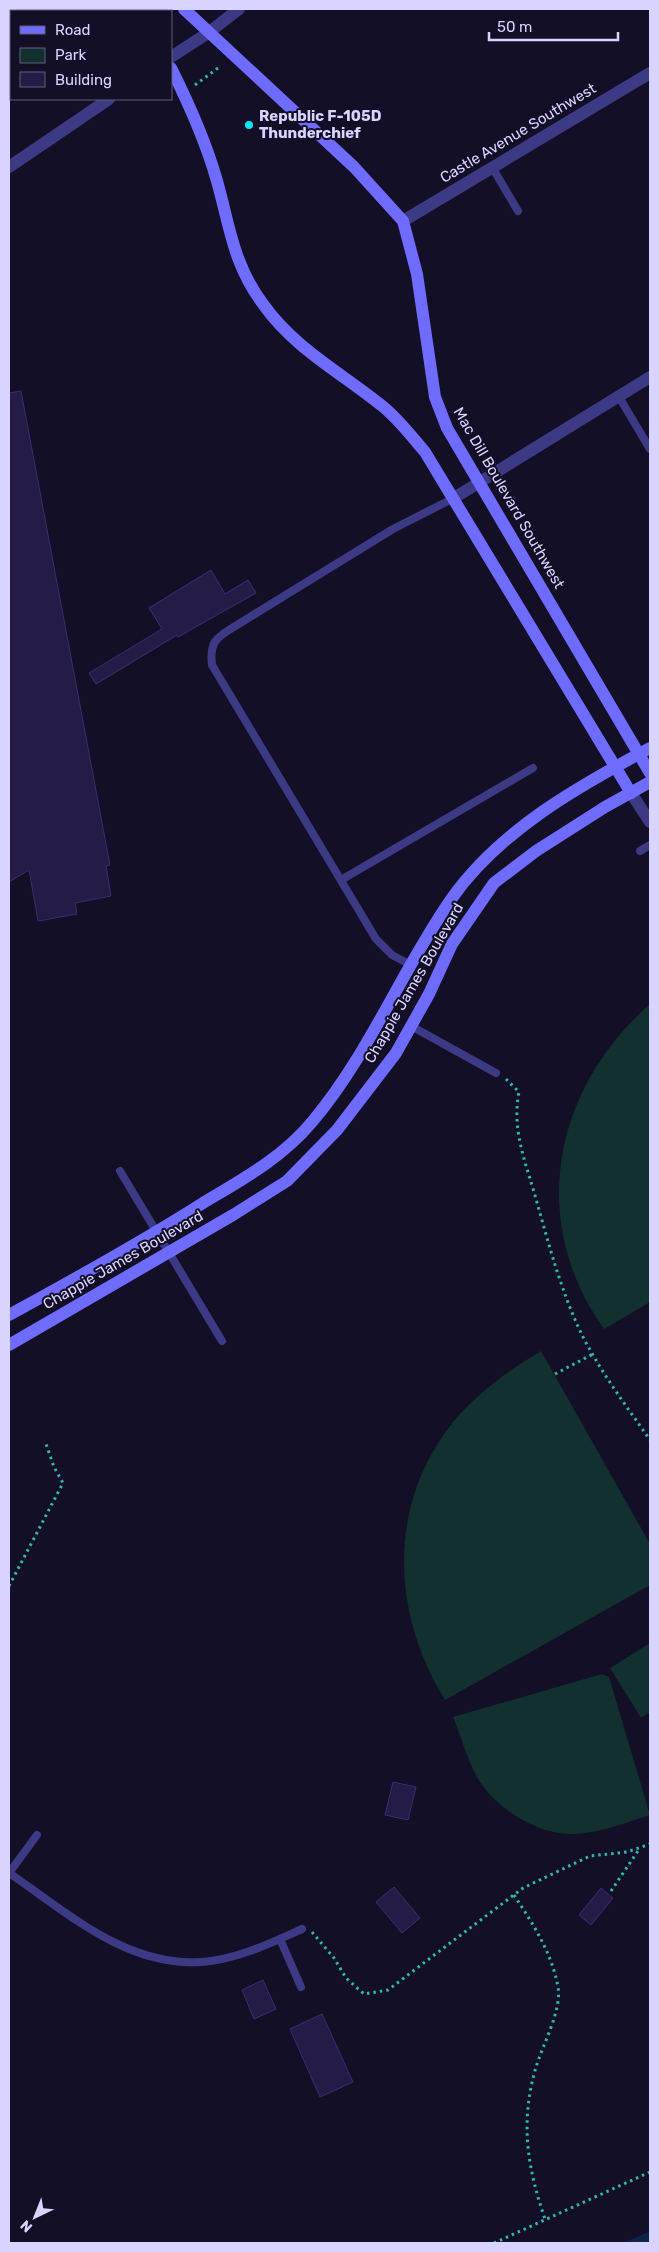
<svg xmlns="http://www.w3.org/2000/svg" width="659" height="2252" font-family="Rubik,sans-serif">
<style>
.green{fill:#12302f}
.water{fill:#0c2248}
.building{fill:#241b47;stroke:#3b2d73}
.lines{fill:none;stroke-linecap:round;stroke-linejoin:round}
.path{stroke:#2fb8b0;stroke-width:3;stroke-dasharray:2.5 4;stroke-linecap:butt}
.lane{stroke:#3d3a85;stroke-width:8}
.street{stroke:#3d3a85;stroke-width:12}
.secondary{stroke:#6f6bff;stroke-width:12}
.poi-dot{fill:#00e5ff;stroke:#130f26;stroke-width:2}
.labels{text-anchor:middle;stroke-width:4;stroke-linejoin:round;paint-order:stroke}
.poi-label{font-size:15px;font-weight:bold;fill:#d9d4ff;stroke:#130f26;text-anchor:start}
.street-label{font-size:15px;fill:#d9d4ff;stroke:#130f26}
</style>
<rect width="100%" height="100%" fill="#130f26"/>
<g class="green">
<path d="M650,1004V1302L604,1329C527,1221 553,1089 650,1004Z"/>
<path d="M541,1351L650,1544V1585L445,1700C389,1610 387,1496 460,1414C484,1388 511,1369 541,1351Z"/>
<path d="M650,1643V1712L641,1718L610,1668Z"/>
<path d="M602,1674L609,1677L650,1815C624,1823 596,1835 568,1834C533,1832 494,1807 477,1777C467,1759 461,1736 453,1717Z"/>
</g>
<path class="water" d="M650,2231V2243H624Z"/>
<g class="building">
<path d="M21,391L110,865L106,866L111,896L75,903L77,914L38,921L29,870L9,882V393Z"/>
<path d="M211,570L225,594L248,580L256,593L178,637L177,635L96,684L89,673L162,629L149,608Z"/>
<path d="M393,1782L416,1787L408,1820L385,1815Z"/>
<path d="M394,1887L420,1918L402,1933L376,1902Z"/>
<path d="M601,1888L613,1898L591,1925L579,1915Z"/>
<path d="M263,1980L276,2009L254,2019L242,1990Z"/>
<path d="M322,2014L353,2082L320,2097L290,2029Z"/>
</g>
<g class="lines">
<g class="path">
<path d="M195,85L218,68"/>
<path d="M506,1079L519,1092C512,1128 524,1158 534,1192C548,1241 561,1293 584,1339C603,1375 627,1407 650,1440"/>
<path d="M555,1374L593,1354"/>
<path d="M9,1586L63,1483L54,1467L46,1444"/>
<path d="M611,1891L640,1848"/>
<path d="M514,1895C533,1924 552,1953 558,1987C562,2010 543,2044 536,2067C520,2121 527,2167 545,2219"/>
<path d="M312,1932L334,1958L346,1978L364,1994L388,1990L523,1888L590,1856L627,1852L650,1844"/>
<path d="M494,2243L650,2172"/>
</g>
<g class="lane">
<path d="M492,167L518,211"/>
<path d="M619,397L650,449"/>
<path d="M640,851L650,845"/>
<path d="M341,880L533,768"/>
<path d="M411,965L392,955L376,939L212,665C209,640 218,637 237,625L393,529L454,498"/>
<path d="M411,1026L496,1073"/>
<path d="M120,1171L222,1341"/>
<path d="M9,1873C67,1912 126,1967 201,1962C236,1960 271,1943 302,1929"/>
<path d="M9,1873L37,1835"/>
<path d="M280,1939L301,1987"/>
</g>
<g class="street">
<path d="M171,57L208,33L239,9"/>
<path d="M9,167L109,99"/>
<path d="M403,221L650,73"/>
<path d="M454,498L650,377"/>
<path d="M631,793L650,822"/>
</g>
<g class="secondary">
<path d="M117,9L119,11"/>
<path d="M184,9L354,167L403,221L417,274L435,397L447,428L650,773"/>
<path d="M171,68C189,104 206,142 217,181C230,227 233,264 263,304C294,348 340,372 381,405C398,418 411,436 425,452L631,793"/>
<path d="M9,1315C75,1279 140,1243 203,1203C243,1179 282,1158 312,1122C370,1053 401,971 452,898C500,830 579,786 650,748"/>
<path d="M9,1345L233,1215L287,1181L337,1130L396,1053L429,994L452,944L494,883L536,851L605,807L650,782"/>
</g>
</g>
<circle class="poi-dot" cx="249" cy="125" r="5"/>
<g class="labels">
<g class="poi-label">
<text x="259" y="121">Republic F-105D<tspan x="259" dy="17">Thunderchief</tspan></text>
</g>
<g class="street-label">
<text transform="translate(518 133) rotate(-31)" y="5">Castle Avenue Southwest</text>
<text transform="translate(509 498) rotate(60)" y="5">Mac Dill Boulevard Southwest</text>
<text transform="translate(414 983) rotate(-60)" y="5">Chappie James Boulevard</text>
<text transform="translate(123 1260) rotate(-30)" y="5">Chappie James Boulevard</text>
</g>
</g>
<rect width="659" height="2252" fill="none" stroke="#d9d4ff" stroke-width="20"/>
<rect x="10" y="10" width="162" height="90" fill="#130f26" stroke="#625e7d"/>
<rect x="20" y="26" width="25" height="8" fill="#6f6bff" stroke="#625e7d"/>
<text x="55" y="35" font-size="15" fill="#d9d4ff">Road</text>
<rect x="20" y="48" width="25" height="15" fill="#12302f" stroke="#625e7d"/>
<text x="55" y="60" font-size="15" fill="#d9d4ff">Park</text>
<rect x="20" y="72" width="25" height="15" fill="#241b47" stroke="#625e7d"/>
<text x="55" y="85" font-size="15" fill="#d9d4ff">Building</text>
<g transform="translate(35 2217) rotate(223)" stroke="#130f26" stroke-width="4" paint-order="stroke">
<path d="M0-4L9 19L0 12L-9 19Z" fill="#d9d4ff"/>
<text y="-8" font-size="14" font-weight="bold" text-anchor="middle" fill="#d9d4ff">N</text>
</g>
<path d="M489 32v8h129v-8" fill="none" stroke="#d9d4ff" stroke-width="2.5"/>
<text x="497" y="32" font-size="15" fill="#d9d4ff" stroke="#130f26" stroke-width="4" paint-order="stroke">50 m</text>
</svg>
